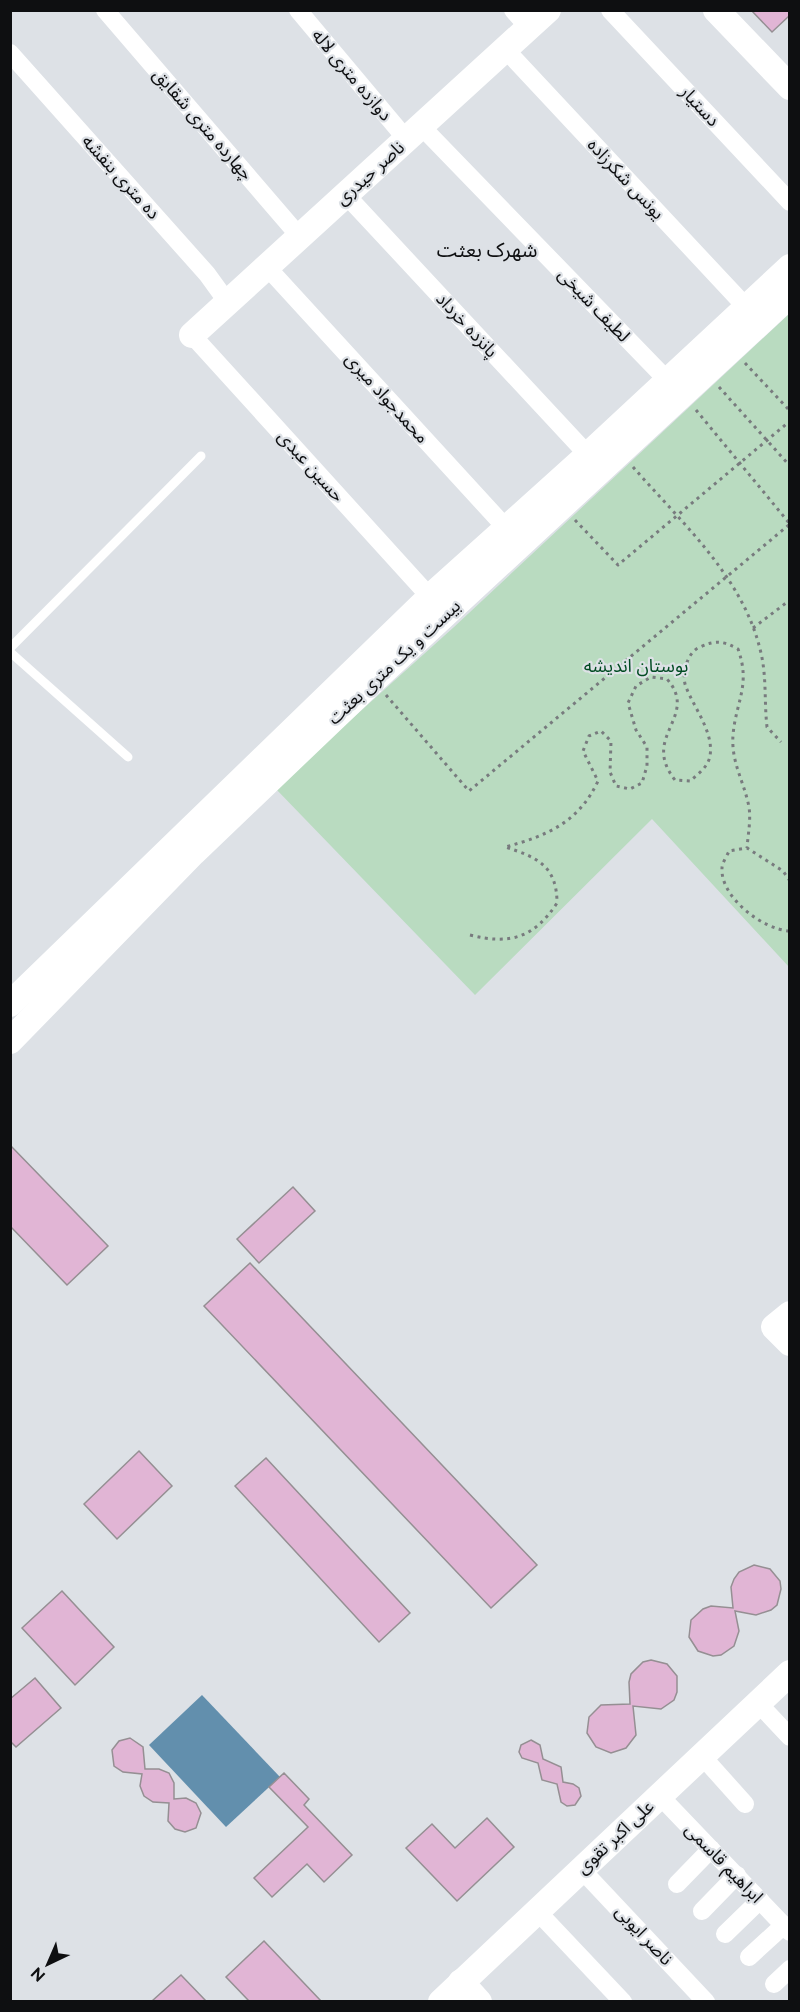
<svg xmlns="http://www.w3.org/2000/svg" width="800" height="2012" font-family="Raleway,'Noto Sans Arabic',sans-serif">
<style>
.green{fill:#b9dbc0}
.water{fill:#628fad}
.building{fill:#e1b5d5;stroke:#958f93;stroke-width:1.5}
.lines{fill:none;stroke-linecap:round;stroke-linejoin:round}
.path{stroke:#787b7e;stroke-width:3;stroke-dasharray:3 4.5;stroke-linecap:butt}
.lane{stroke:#fff;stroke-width:9}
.street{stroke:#fff;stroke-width:18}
.secondary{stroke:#fff;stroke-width:26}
.labels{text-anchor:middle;stroke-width:4.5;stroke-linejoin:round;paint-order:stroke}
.street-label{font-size:18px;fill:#0e0f11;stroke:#dde1e6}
.park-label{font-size:18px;fill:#004b22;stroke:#dde1e6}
.neighbourhood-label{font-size:20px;fill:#0e0f11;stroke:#dde1e6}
</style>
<rect width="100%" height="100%" fill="#dde1e6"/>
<path class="green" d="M789,314V967L652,819L475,995L275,788L454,627Z"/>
<path class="water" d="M202,1695L280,1777L226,1827L149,1745Z"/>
<g class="building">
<path d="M751,10H789V16L772,32Z"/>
<path d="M10,1145L108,1246L67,1285L10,1226Z"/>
<path d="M293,1187L315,1211L259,1263L237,1239Z"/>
<path d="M250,1263L537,1565L491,1608L204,1306Z"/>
<path d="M139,1451L172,1486L117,1539L84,1504Z"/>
<path d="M266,1458L410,1613L379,1642L235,1486Z"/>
<path d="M754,1565L770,1569L780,1581L781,1589L777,1605L771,1610L756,1615L735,1611L739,1631L734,1646L721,1655L713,1656L698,1651L689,1637L691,1620L703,1609L711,1606L733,1608L731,1587L734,1579L739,1572Z"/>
<path d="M62,1591L114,1647L75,1685L22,1628Z"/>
<path d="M651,1660L667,1664L677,1676V1692L674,1700L661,1709L633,1706L636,1735L626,1748L611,1753L596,1747L587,1733L589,1717L601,1705L630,1704L629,1682L631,1674L643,1662Z"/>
<path d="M35,1678L61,1708L16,1747L10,1741V1699Z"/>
<path d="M130,1738L143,1747L145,1769H159L169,1773L174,1783V1799L186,1798L196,1803L201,1813L196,1828L185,1832L175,1829L168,1821L169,1803L153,1802L144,1796L140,1786L142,1774L123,1772L114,1766L112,1750L119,1741Z"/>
<path d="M531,1740L540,1745L543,1759L561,1767L563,1782L573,1784L579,1788L581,1796L575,1805L567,1806L561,1802L557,1784L542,1780L538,1763L522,1758L519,1752L521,1745Z"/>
<path d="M284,1773L309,1799L304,1805L352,1855L324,1882L307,1864L272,1897L254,1878L308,1827L269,1787Z"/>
<path d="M487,1818L514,1847L457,1901L406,1848L432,1824L455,1848Z"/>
<path d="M264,1941L321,2001H249L226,1977Z"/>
<path d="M181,1975L206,2001H152Z"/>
</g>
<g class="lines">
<g class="path">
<path d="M745,363L790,411"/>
<path d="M719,387L790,466"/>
<path d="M696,410L790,524"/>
<path d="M633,467C681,522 742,576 760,649C767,675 764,701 767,727L781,742"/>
<path d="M575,520L618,565L790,421"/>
<path d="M753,628L790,600"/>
<path d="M386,695L469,791L790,524"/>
<path d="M790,881L783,871L747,848L729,851C727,856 722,863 722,868C720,897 763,930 790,931"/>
<path d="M470,935C510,945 534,938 557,903C557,866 537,857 505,847C547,836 579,822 598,781L583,751L589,736L601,731L611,741L610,772L616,786L630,789L642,783L647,766V747L636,730L628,703L636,686L651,677L667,679C700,717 640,736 675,780L690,781C698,774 708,767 710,756C714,732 694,708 686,687C681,675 687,652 700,647C715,640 724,641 738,649C751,685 736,701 733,735C731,763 744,781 749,807C751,821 748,834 747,848"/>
</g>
<g class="lane">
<path d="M10,648L201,456"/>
<path d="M10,652L128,757"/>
</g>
<g class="street">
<path d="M105,10L300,237"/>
<path d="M298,10L407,140"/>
<path d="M513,10L529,28"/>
<path d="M610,10L790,202"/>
<path d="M505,49L747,308"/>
<path d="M10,53L207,274L228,303"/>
<path d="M421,126L668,381"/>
<path d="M346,195L588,455"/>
<path d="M267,267L507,529"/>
<path d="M192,335L430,597"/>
<path d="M758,1703L790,1737"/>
<path d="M702,1756L745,1804"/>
<path d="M659,1795L790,1932"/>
<path d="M581,1869L706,2002"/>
<path d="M677,1884L711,1849"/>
<path d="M537,1911L623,2002"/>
<path d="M702,1911L737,1875"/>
<path d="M725,1934L760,1900"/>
<path d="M749,1957L784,1925"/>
<path d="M774,1984L790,1969"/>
</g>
<g class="secondary">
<path d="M716,10L790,87"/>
<path d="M192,335L548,10"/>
<path d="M10,1004L430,597L588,455L790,267"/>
<path d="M10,1041L193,853L374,680L790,295"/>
<path d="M790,1314L774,1327L790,1343"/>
<path d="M461,1982L479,2002"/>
<path d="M441,2002L790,1673"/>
</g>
</g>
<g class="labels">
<g class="street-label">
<text transform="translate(352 75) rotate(50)" y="6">دوازده متری لاله</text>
<text transform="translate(700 106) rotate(47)" y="6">دستیار</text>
<text transform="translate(203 124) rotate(49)" y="6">چهارده متری شقایق</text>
<text transform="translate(370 173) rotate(-42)" y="6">ناصر حیدری</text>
<text transform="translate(121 177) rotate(48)" y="6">ده متری بنفشه</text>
<text transform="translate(626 179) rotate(47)" y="6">یونس شکرزاده</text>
<text transform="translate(594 305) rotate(46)" y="6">لطیف شیخی</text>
<text transform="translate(467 325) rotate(47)" y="6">پانزده خرداد</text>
<text transform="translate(387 398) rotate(48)" y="6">محمدجواد میری</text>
<text transform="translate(311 466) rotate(48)" y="6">حسین عبدی</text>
<text transform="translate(394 662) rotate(-43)" y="6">بیست و یک متری بعثت</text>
<text transform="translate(615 1837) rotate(-43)" y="6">علی اکبر تقوی</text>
<text transform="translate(724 1863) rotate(46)" y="6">ابراهیم قاسمی</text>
<text transform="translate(644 1935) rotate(47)" y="6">ناصر ایوبی</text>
</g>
<g class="park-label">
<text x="636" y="672">بوستان اندیشه</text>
</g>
<g class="neighbourhood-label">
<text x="487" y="257">شهرک بعثت</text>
</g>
</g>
<rect width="800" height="2012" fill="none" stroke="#0e0f11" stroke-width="24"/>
<g transform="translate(48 1964) rotate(224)" stroke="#dde1e6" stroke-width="4.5" paint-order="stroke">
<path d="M0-4.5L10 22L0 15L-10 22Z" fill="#0e0f11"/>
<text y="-9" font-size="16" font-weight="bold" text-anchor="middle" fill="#0e0f11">N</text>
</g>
</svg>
